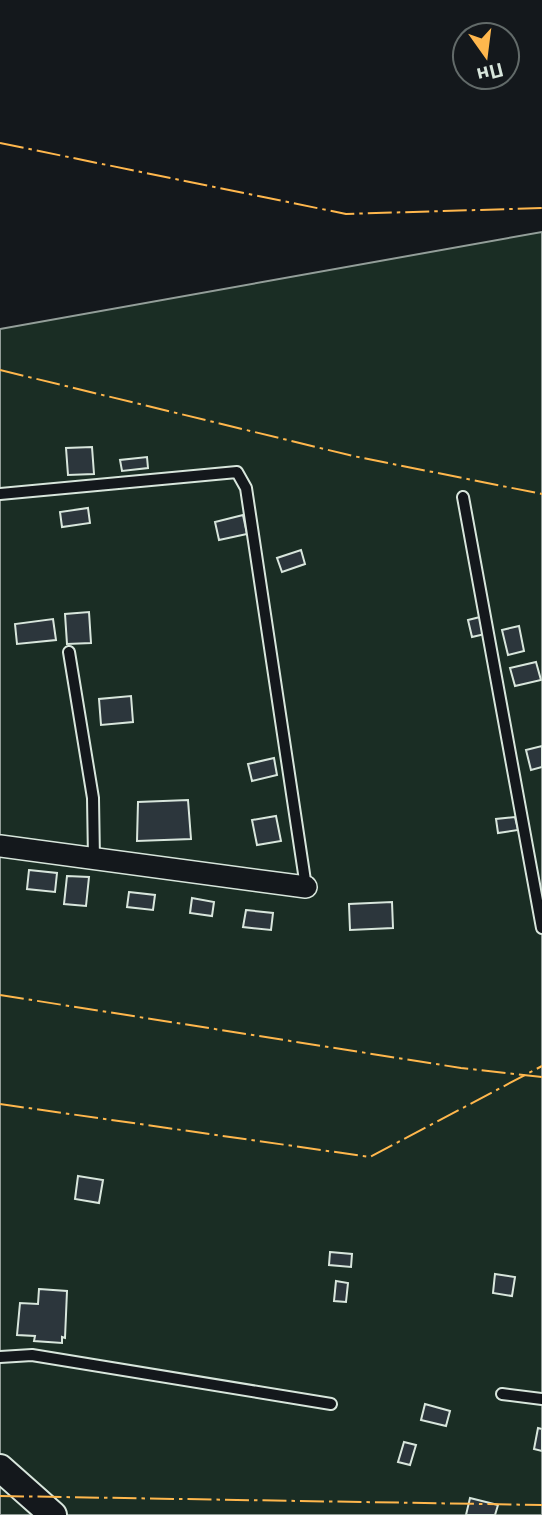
<svg xmlns="http://www.w3.org/2000/svg" width="542" height="1515" font-family="'Open Sans',sans-serif">
<style>
.green{fill:#1a2d24;stroke:#939e99;stroke-width:2}
.building{fill:#2c363c;stroke:#d8e6dc;stroke-width:2}
.lines{fill:none;stroke-linecap:round;stroke-linejoin:round}
.service-casing{stroke:#d8e6dc;stroke-width:14}
.minor-casing{stroke:#d8e6dc;stroke-width:24}
.tertiary-casing{stroke:#d8e6dc;stroke-width:30}
.service{stroke:#14181c;stroke-width:10}
.minor{stroke:#14181c;stroke-width:21}
.tertiary{stroke:#14181c;stroke-width:26}
.power{stroke:#ffb74d;stroke-width:2;stroke-dasharray:24 5 3.5 5;stroke-linecap:butt}
</style>
<rect width="100%" height="100%" fill="#14181c"/>
<path class="green" d="M542,232V1515H0V329Z"/>
<g class="building">
<path d="M92,447L94,474L68,475L66,448Z"/>
<path d="M147,457L148,468L122,471L120,460Z"/>
<path d="M88,508L90,523L62,527L60,512Z"/>
<path d="M243,515L247,534L219,540L215,522Z"/>
<path d="M301,550L305,564L282,572L277,558Z"/>
<path d="M89,612L91,643L67,644L65,614Z"/>
<path d="M480,617L485,634L472,637L468,620Z"/>
<path d="M53,619L56,640L17,644L15,624Z"/>
<path d="M519,626L524,651L508,655L502,630Z"/>
<path d="M536,662L541,680L515,686L510,668Z"/>
<path d="M131,696L133,722L101,725L99,699Z"/>
<path d="M542,746V767L531,770L526,750Z"/>
<path d="M274,758L277,775L252,781L248,764Z"/>
<path d="M188,800L191,839L137,841L138,802Z"/>
<path d="M276,816L281,841L257,845L252,820Z"/>
<path d="M515,817L518,830L498,833L496,819Z"/>
<path d="M29,870L57,873L55,892L27,889Z"/>
<path d="M67,876L89,877L86,906L64,904Z"/>
<path d="M129,892L155,895L153,910L127,907Z"/>
<path d="M192,898L214,902L212,916L190,913Z"/>
<path d="M392,902L393,928L350,930L349,904Z"/>
<path d="M246,910L273,913L271,930L243,927Z"/>
<path d="M78,1176L103,1180L99,1203L75,1199Z"/>
<path d="M330,1252L352,1254L351,1267L329,1265Z"/>
<path d="M495,1274L515,1277L512,1296L493,1293Z"/>
<path d="M336,1281L348,1283L346,1302L334,1301Z"/>
<path d="M39,1289L67,1291L65,1338L62,1337V1343L34,1341L35,1336L17,1335L20,1303L38,1304Z"/>
<path d="M425,1404L450,1411L446,1426L421,1420Z"/>
<path d="M538,1428L542,1429V1451L534,1449Z"/>
<path d="M404,1442L416,1445L410,1465L398,1462Z"/>
<path d="M470,1498L498,1505L495,1515H466Z"/>
</g>
<g class="lines">
<defs>
<g id="service">
<path d="M0,494L237,472L246,488L306,887"/>
<path d="M463,497L542,928"/>
<path d="M69,652L93,798L94,859"/>
<path d="M0,1357L32,1355L331,1404"/>
<path d="M502,1394L542,1399"/>
</g>
<path id="minor" d="M0,846L306,887"/>
<path id="tertiary" d="M0,1468L53,1515"/>
</defs>
<use href="#service" class="service-casing"/>
<use href="#minor" class="minor-casing"/>
<use href="#tertiary" class="tertiary-casing"/>
<use href="#service" class="service"/>
<use href="#minor" class="minor"/>
<use href="#tertiary" class="tertiary"/>
<g class="power">
<path d="M0,143L346,214L542,208"/>
<path d="M0,370L353,456L542,494"/>
<path d="M0,995L461,1068L542,1077"/>
<path d="M0,1104L370,1157L542,1066"/>
<path d="M0,1496L542,1505"/>
</g>
</g>
<g transform="translate(486 56) rotate(166)"><circle r="33" fill="#14181c" stroke="#626a69" stroke-width="2"/>
<path d="M0-5L12 26L0 18L-12 26Z" fill="#ffb74d"/>
<text y="-10" font-size="19" font-weight="bold" text-anchor="middle" fill="#d8e6dc">Пн</text>
</g>
</svg>
